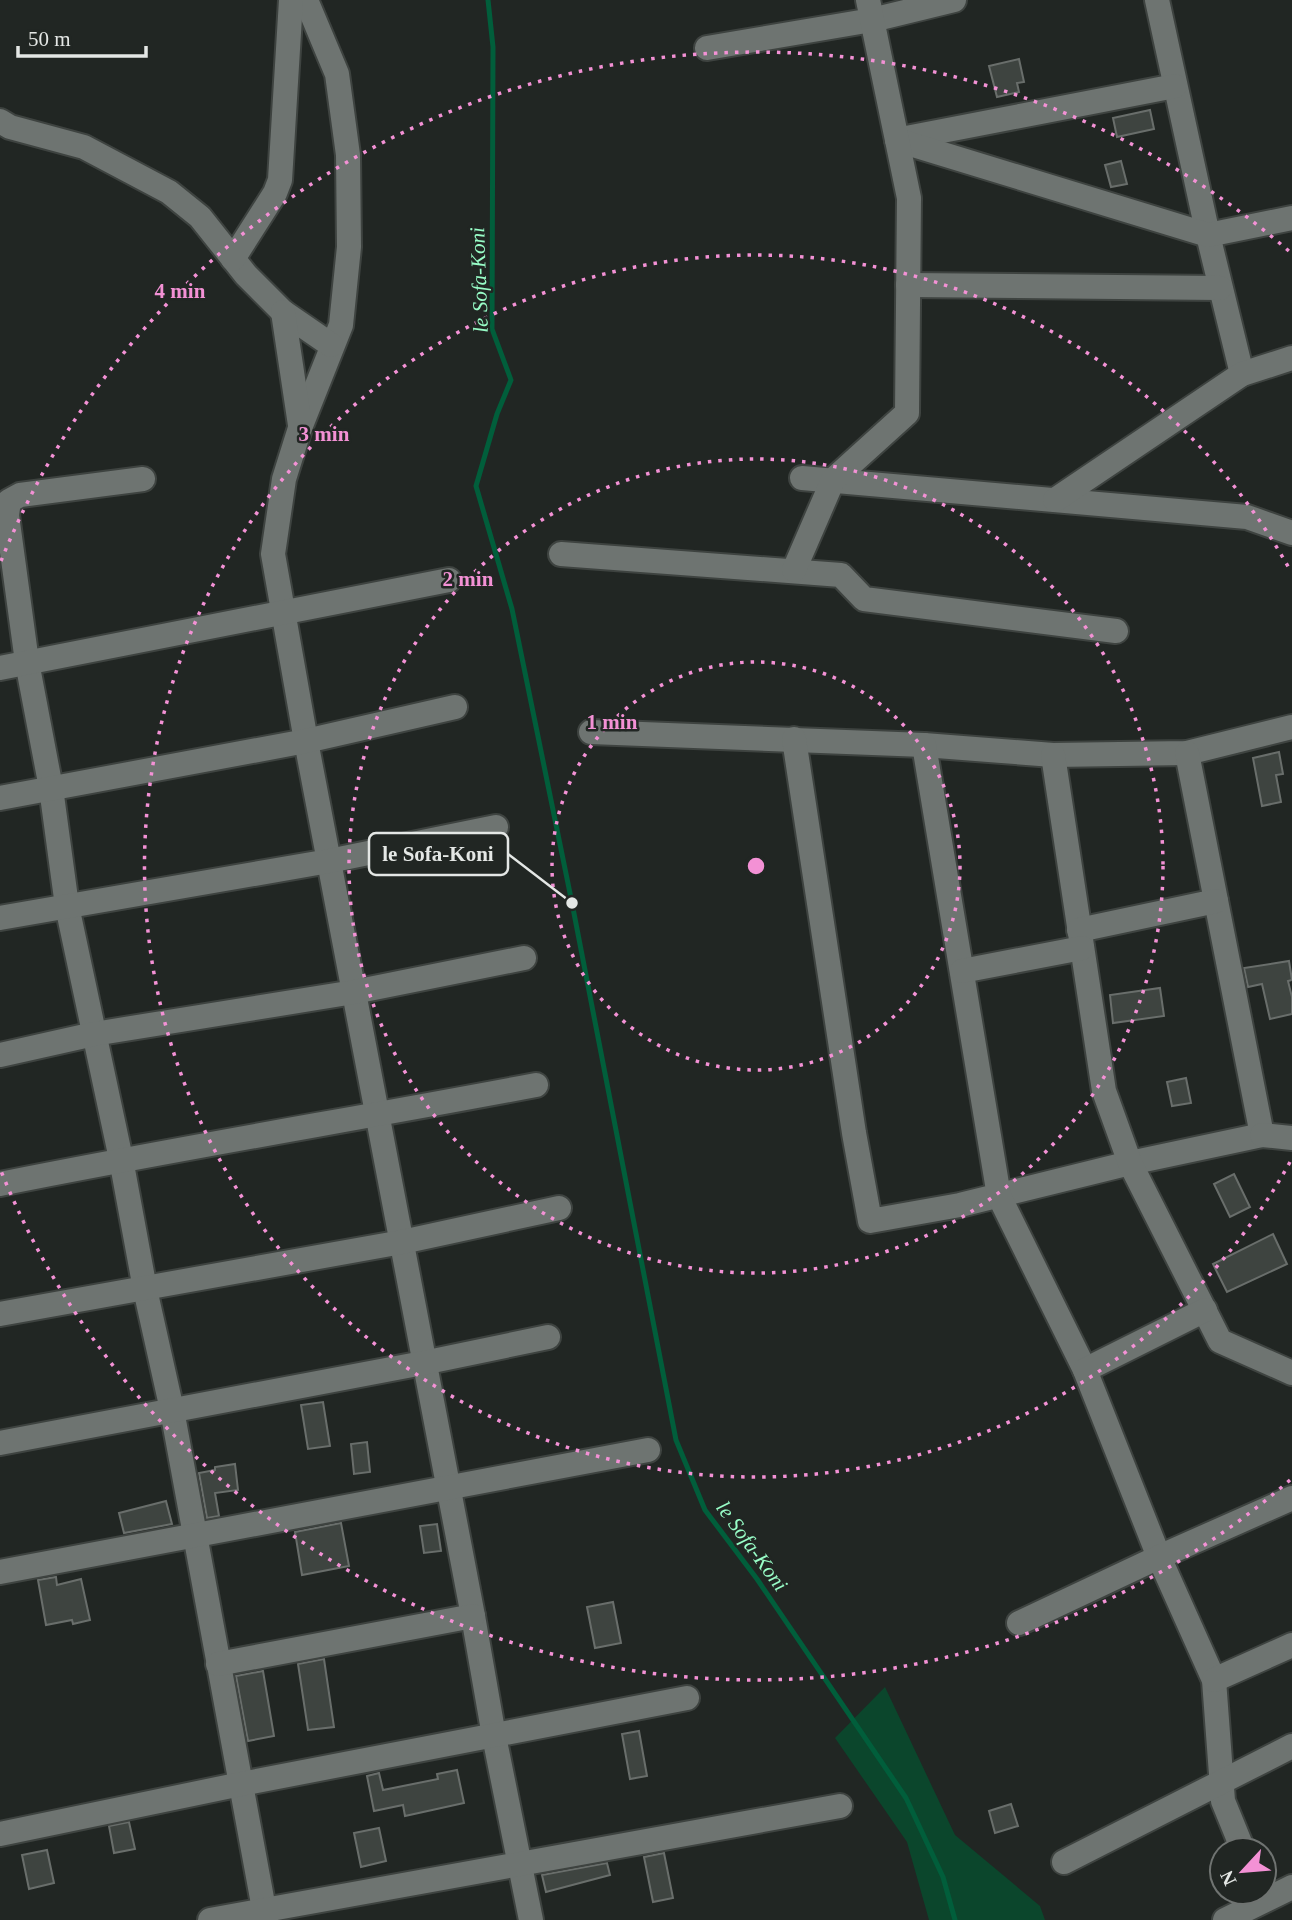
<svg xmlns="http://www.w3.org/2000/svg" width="1292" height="1920" font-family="'Times New Roman',serif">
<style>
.green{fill:#0b462c}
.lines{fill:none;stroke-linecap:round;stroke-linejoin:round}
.stream{stroke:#015e3b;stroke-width:5}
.building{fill:#3e4440;stroke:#696e6b;stroke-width:2}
.minor-casing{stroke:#3e4340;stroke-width:28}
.minor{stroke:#6e7471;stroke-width:24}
.ring{fill:none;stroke:#f391d5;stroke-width:3.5;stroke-dasharray:3.5 7}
.labels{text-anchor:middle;stroke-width:5;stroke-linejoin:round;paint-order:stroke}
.water-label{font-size:21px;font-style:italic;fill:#98fdc7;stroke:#212623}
.centre{fill:#f391d5;stroke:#212623;stroke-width:3.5}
.ring-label{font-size:21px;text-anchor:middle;font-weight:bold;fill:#f391d5;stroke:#212623;stroke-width:5;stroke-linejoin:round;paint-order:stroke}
.leader{fill:none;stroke:#e4e7e5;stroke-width:2.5}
.callout-dot{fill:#e4e7e5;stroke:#212623;stroke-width:2.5}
.callout{fill:#212623;stroke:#e4e7e5;stroke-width:2.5}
.callout-label{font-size:21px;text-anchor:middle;font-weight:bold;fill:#e4e7e5}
</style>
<rect width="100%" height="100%" fill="#212623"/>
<path class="green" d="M885,1687L955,1835L1040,1906L1045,1920H929L907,1842L835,1738Z"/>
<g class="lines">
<path class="stream" d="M488,0L493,47L492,329L511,380L497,414L476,486L512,609L572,903L676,1440L705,1510L757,1579L906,1798L943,1877L955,1920"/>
</g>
<g class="building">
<path d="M1019,59L1024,82L1017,83L1019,92L997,97L989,66Z"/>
<path d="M1150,110L1154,129L1117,137L1113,118Z"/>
<path d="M1121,161L1127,184L1111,187L1105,165Z"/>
<path d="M1279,752L1283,774L1276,775L1281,802L1262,806L1253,758Z"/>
<path d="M1289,961L1292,980L1288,981L1292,997V1014L1270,1019L1262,984L1248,987L1244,968Z"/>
<path d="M1160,988L1164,1016L1113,1023L1110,995Z"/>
<path d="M1186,1078L1191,1103L1172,1106L1167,1082Z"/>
<path d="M1234,1174L1250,1207L1230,1217L1214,1184Z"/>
<path d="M1273,1234L1287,1264L1227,1292L1213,1264Z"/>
<path d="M323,1402L330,1446L308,1449L301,1405Z"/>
<path d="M367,1442L370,1472L354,1474L351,1444Z"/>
<path d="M235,1464L238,1490L215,1493L219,1516L207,1518L199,1473L215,1470V1467Z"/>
<path d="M166,1501L172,1524L124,1533L119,1513Z"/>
<path d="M341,1523L349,1566L302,1575L295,1532Z"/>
<path d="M437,1524L441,1551L424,1553L420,1526Z"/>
<path d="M56,1577L57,1585L81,1579L90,1620L73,1624L72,1620L46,1625L38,1580Z"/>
<path d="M613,1602L621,1643L595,1648L587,1607Z"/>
<path d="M324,1659L334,1727L308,1730L298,1664Z"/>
<path d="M263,1671L274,1736L248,1741L236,1676Z"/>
<path d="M639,1731L647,1776L630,1779L622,1734Z"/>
<path d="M457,1770L464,1803L405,1816L403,1805L374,1811L367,1776L379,1773L383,1790L438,1779L437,1774Z"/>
<path d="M1011,1804L1018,1826L995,1833L989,1811Z"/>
<path d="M129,1822L135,1849L114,1853L109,1826Z"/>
<path d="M379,1828L386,1861L361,1867L354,1833Z"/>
<path d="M47,1850L54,1883L29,1889L22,1855Z"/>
<path d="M664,1853L673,1898L653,1902L644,1857Z"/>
<path d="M607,1863L610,1875L546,1892L542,1875Z"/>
</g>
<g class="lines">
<defs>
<g id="minor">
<path d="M306,0L337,74L348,155L349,247L341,325L300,428L284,479L273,554L306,741L473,1616L494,1736L531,1920"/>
<path d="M1157,0L1208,235L1242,374"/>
<path d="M707,48L872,20L954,0"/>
<path d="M0,121L10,127L84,147L169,192L200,217L246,275L283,312L331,345"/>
<path d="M901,139L1175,86"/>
<path d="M897,140L1208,235L1292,218"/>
<path d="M233,259L275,193L280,180L291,0"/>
<path d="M908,285L1220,288"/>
<path d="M283,312L300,425"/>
<path d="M802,478L1247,517L1292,533"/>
<path d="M143,479L20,495L9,501L7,515L27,662L51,788L67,906L121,1159L145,1289L172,1410L266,1920"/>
<path d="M1055,500L1242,374L1292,358"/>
<path d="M561,554L841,575L864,599L1116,631"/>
<path d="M794,570L833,480L907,413L909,198L868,0"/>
<path d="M0,668L449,580"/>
<path d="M591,732L924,745L1053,755L1187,753L1292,727"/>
<path d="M794,739L854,1133L870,1221L960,1205L1130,1163L1262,1135L1187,753"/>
<path d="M924,745L999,1196L1085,1370L1159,1557L1214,1680L1223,1801L1243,1850"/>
<path d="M1053,755L1104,1091L1130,1163L1220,1341L1292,1373"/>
<path d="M0,798L306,741L455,707"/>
<path d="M0,918L329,861L496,827"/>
<path d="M1079,930L1216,901"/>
<path d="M962,971L1082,948"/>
<path d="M0,1055L94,1034L354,992L524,958"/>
<path d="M1262,1135L1292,1138"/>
<path d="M0,1184C178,1148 357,1119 536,1085"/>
<path d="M0,1314L402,1242L559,1208"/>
<path d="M1085,1370L1205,1310"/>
<path d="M0,1443L423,1363L548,1337"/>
<path d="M0,1572L648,1450"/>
<path d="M1019,1623L1159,1557L1292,1498"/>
<path d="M218,1664L473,1616"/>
<path d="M1214,1680L1292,1645"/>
<path d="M0,1834L241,1784L687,1698"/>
<path d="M1064,1862L1292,1746"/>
<path d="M210,1920L840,1806"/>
<path d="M1225,1920L1292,1887"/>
</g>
</defs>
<use href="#minor" class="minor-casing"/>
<use href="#minor" class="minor"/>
</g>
<g class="ring">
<circle cx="756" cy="866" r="204"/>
<circle cx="756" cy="866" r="407"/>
<path d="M1290 1162A611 611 0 1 1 1290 570"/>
<path d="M1290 1480A814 814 0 0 1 1 1171M1 561A814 814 0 0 1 1290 252"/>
</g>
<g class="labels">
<g class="water-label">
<text transform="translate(479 280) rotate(-92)" y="7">le Sofa-Koni</text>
<text transform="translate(752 1546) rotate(54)" y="7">le Sofa-Koni</text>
</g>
</g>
<circle cx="756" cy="866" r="10" class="centre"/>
<g class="ring-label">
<text x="180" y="298">4 min</text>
<text x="324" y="441">3 min</text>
<text x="468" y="586">2 min</text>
<text x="612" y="729">1 min</text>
</g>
<path class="leader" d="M572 903L508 854"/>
<circle class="callout-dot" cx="572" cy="903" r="7"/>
<rect class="callout" x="369" y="833" width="139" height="42" rx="7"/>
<g class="callout-label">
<text x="438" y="861">le Sofa-Koni</text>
</g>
<g transform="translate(1243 1871) rotate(244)"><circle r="33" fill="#212623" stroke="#6f7371" stroke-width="2"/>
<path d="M0-5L12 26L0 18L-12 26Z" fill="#f391d5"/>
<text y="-10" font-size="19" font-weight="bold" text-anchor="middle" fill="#e4e7e5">N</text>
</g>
<path d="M18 46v10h128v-10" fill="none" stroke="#e4e7e5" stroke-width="3.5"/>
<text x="28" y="46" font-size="21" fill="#e4e7e5" stroke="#212623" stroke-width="5" paint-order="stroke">50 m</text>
</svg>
